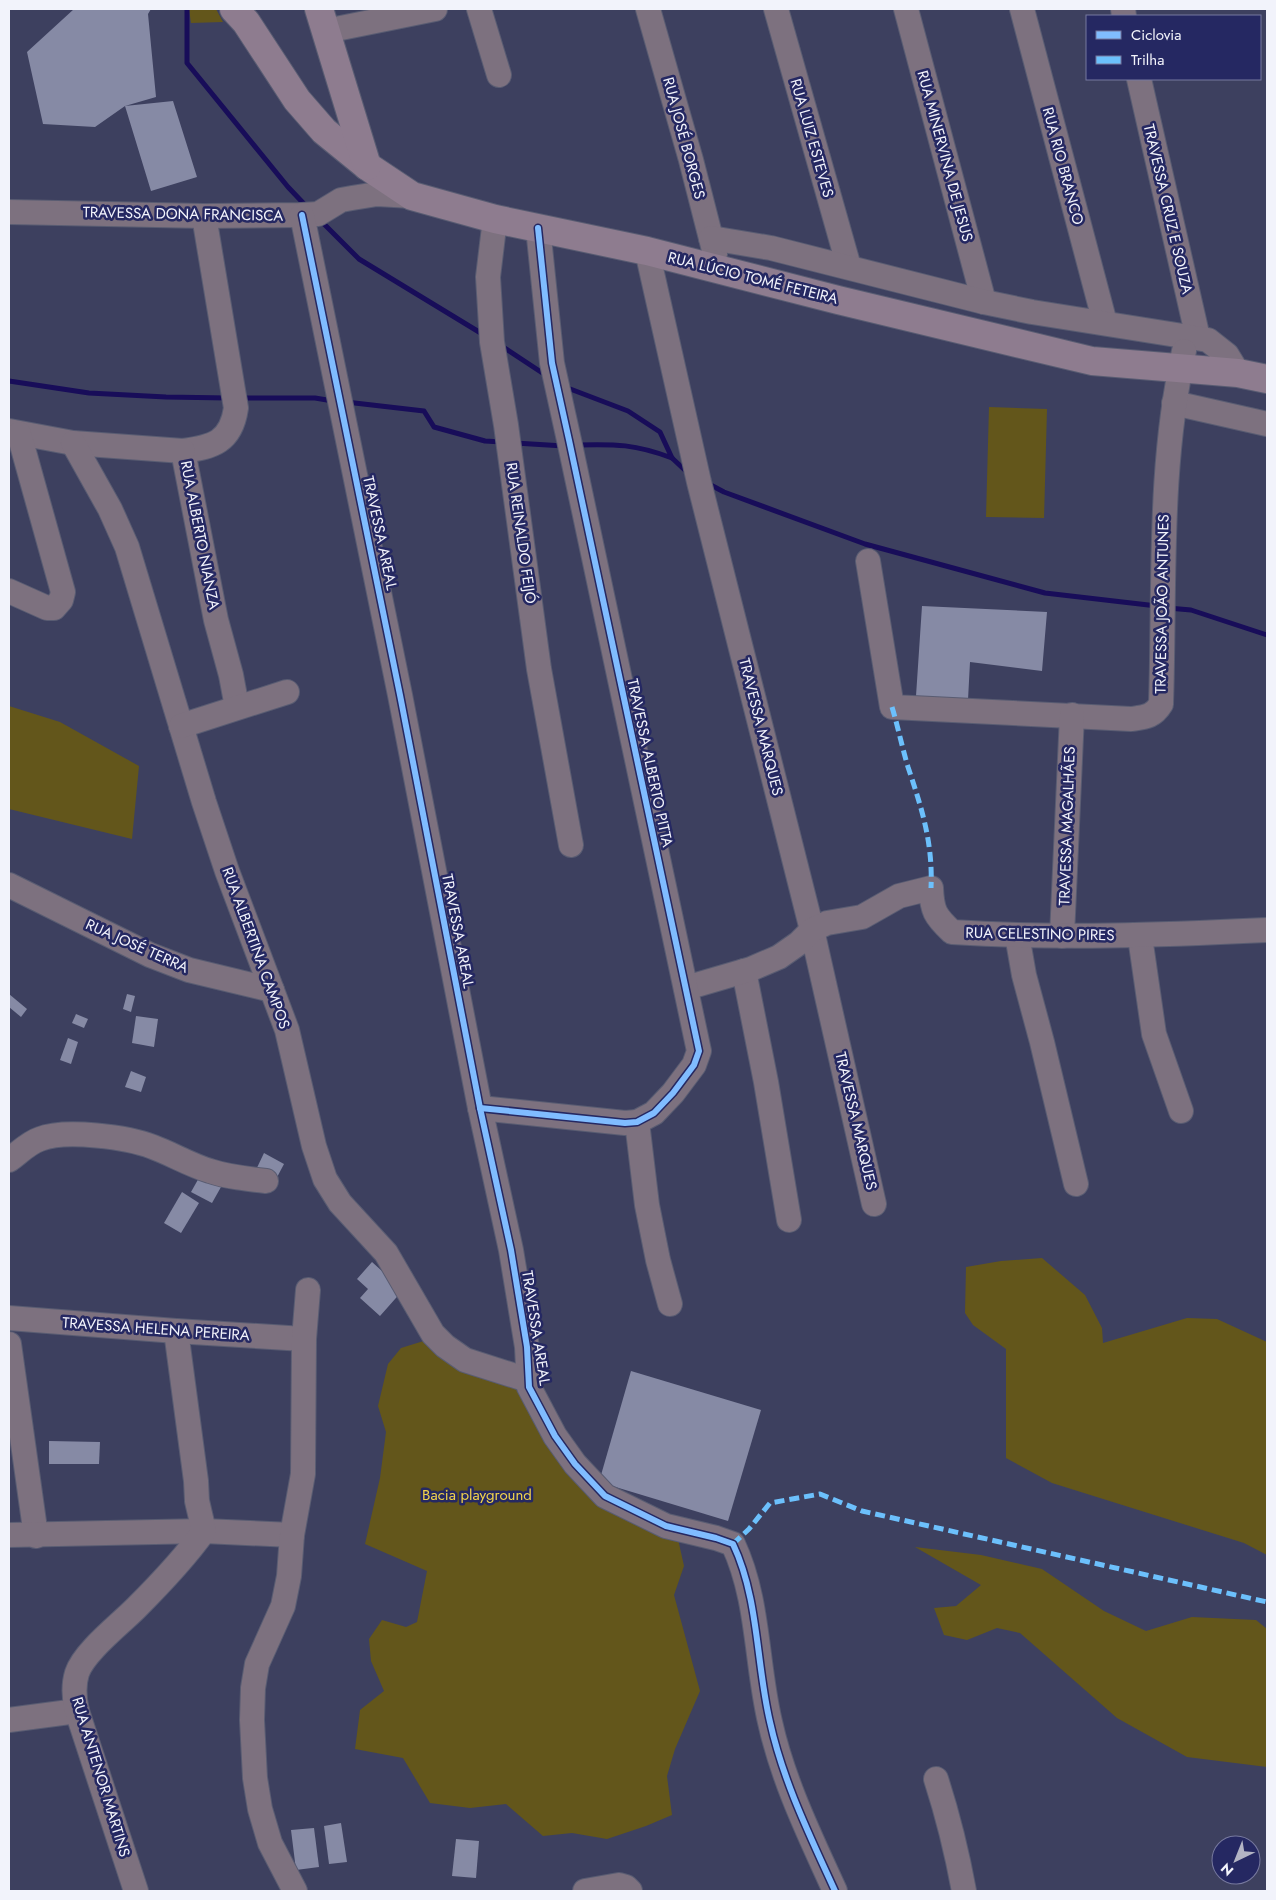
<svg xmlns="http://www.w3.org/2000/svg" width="1276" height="1900" font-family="Jost,sans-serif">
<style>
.green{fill:#63561b}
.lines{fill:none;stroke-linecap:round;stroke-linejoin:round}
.stream{stroke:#180d59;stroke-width:5}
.building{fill:#868aa5}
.minor-casing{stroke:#595c72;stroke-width:26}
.major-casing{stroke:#595c72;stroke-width:30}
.minor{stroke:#7d717f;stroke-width:24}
.major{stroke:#8e7c8f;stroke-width:28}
.quiet{stroke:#6cc0fc;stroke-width:5;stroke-dasharray:10 5;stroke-linecap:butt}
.cycleway-casing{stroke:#252862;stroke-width:9}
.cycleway{stroke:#80bcff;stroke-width:6}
.labels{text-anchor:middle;stroke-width:5;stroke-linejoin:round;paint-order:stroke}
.street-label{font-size:15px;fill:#f2f3fb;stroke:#252862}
.park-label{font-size:15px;fill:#f2d44b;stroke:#252862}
</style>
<rect width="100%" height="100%" fill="#3d405f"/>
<g class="green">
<path d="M189,9H216L223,22L191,23Z"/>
<path d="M989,407L1047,409L1044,518L986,517Z"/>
<path d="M9,706L60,722L139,766L132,839L9,809Z"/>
<path d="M1042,1258L1085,1295L1102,1328L1103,1343L1187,1318L1217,1319L1267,1342V1555L1244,1543L1052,1483L1006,1458V1349L973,1325L965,1313L966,1267L1001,1261Z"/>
<path d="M430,1339L529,1388L555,1452L678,1539L684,1566L674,1595L700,1691L675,1749L667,1776L672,1815L646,1826L607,1839L572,1833L543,1836L506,1804L470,1808L430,1803L403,1758L355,1749L360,1710L384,1691L371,1661L369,1639L382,1620L406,1627L417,1622L427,1571L365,1544L380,1478L386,1432L378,1406L388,1364L401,1348Z"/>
<path d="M915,1547L981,1555L1042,1569L1104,1611L1146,1631L1192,1617L1256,1620L1267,1629V1767L1187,1757L1117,1718L1020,1633L997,1628L967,1640L944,1635L934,1608L956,1606L981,1585Z"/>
</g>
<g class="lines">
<g class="stream">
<path d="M187,9V63L288,187L307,207"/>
<path d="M320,220L359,259L484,335"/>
<path d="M500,345L547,376"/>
<path d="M9,381L89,393L166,397L228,398"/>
<path d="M565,387L628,411L660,432L672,458L688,473"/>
<path d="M242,398H315L333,401"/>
<path d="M346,402L424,411L434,427L485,441L502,442"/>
<path d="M515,443L564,446"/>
<path d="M577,445C616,444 635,444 672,458"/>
<path d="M707,483L724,492L865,544L1045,593L1157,606"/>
<path d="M1168,608L1191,610L1267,635"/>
</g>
</g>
<g class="building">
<path d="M74,9H151L148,14L156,97L125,106L173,101L197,177L151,191L125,106L95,127L43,124L27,52Z"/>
<path d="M922,606L1047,612L1042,671L970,662L968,700L916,696Z"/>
<path d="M9,994L27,1009L21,1017L9,1007Z"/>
<path d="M127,994L135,996L131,1012L123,1009Z"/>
<path d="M76,1014L88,1019L84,1028L72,1023Z"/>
<path d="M136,1016L158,1019L154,1047L132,1043Z"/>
<path d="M68,1038L78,1042L71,1064L60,1060Z"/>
<path d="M131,1071L146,1077L141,1092L125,1087Z"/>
<path d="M264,1153L284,1164L274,1183L254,1174Z"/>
<path d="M200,1176L221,1187L212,1203L191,1192Z"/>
<path d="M182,1192L199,1203L181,1233L164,1223Z"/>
<path d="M372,1262L403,1290L380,1316L360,1298L368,1289L357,1279Z"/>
<path d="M631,1371L761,1410L728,1521L599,1482Z"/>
<path d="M49,1441L100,1442L99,1464H49Z"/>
<path d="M341,1823L347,1862L329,1864L324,1826Z"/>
<path d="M314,1828L319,1867L296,1870L291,1830Z"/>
<path d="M456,1839L479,1841L476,1878L452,1876Z"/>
</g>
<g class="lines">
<defs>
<g id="minor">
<path d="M479,9L499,75"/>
<path d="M648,9L691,160L715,254"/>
<path d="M776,9L849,267"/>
<path d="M906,9L984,302"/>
<path d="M1022,9L1105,323"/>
<path d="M1123,9L1124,16"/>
<path d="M326,31L435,9"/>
<path d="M1139,79L1198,338"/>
<path d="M9,212L204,216L302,215L318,214L341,200L352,198L377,194L412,196"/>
<path d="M302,215L400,695L480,1108L511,1250L527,1347L529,1387L555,1436L575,1464L605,1496L666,1526L716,1538L733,1544C759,1599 756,1663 770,1722C783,1781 810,1836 835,1891"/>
<path d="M204,216L236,408C231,442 213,447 183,451L216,620L231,675L237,707"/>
<path d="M495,219L488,277L492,342L506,425L539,669L571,845"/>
<path d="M711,238L771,248L984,302L1032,312L1208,340L1227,355L1238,373"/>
<path d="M647,251L699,482L812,930L874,1204"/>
<path d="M1174,403L1267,424"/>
<path d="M9,431L73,443L183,451"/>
<path d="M73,443L110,509L127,547L204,802L227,871L287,1030L314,1146L325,1179L340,1203L386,1253L433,1334L445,1346L465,1360L528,1380"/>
<path d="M868,561L892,707L1131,719C1145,717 1153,717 1161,704C1165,584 1158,469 1184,351"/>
<path d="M9,591L47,608H54L61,600L63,592L19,434"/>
<path d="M181,726L287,692"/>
<path d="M9,885L150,955L189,970L272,990"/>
<path d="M1017,935L1024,975L1042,1042L1076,1184"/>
<path d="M1062,936L1072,715"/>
<path d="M1140,937L1154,1034L1181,1111"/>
<path d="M744,971L766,1082L789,1220"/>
<path d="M686,988L751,969L779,957L799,943L812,930L827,923L862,917L899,896L931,888C932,911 935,916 952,932C1058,939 1162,935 1267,930"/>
<path d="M480,1108L625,1123L637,1122L654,1113L673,1093L694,1065L699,1051L569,440L552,363L538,228"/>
<path d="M637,1122L647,1205L658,1260L670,1304"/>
<path d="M9,1160C19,1153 28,1143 40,1139C65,1129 128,1137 153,1147C172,1154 190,1165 210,1171C228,1177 247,1179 266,1181"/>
<path d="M9,1318L176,1331L304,1339"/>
<path d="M9,1344L36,1536"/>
<path d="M9,1535L204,1531L292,1535"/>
<path d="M9,1720L77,1711"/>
<path d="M936,1779C948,1816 957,1853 964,1891"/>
<path d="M136,1891L77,1711C74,1698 73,1686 77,1673C84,1652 119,1625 136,1608C160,1584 184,1559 204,1531L197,1501L196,1481L176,1331"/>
<path d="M295,1891L270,1843L260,1809L255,1778L252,1720L253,1688L257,1664L283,1606L289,1576L292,1535L303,1474L304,1339L308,1290"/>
<path d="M585,1891L619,1885L626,1887L630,1891"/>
</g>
<g id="major">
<path d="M234,9L246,22L297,100L324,131L367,166L412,196L495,219L647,251L838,300L1092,361L1238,373L1267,379"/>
<path d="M319,9L367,166"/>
</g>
</defs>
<use href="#minor" class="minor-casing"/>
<use href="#major" class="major-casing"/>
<use href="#minor" class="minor"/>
<use href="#major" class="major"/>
<g class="quiet">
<path d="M892,707C898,727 902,747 908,767C922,809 933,843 931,888"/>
<path d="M733,1544L749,1529L770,1503L820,1494L862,1511L1267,1602"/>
</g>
<defs>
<g id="cycleway">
<path d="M302,215L400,695L480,1108L511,1250L527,1347L529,1387L555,1436L575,1464L605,1496L666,1526L716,1538L733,1544C759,1599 756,1663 770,1722C783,1781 810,1836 835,1891"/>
<path d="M480,1108L625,1123L637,1122L654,1113L673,1093L694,1065L699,1051L569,440L552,363L538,228"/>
</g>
</defs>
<use href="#cycleway" class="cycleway-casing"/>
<use href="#cycleway" class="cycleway"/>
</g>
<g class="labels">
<g class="street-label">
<text transform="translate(684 138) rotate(75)" y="5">RUA JOSÉ BORGES</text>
<text transform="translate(812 138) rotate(74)" y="5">RUA LUIZ ESTEVES</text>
<text transform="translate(945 156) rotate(75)" y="5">RUA MINERVINA DE JESUS</text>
<text transform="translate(1063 166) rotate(75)" y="5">RUA RIO BRANCO</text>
<text transform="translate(1168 209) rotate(77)" y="5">TRAVESSA CRUZ E SOUZA</text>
<text transform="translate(183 214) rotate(1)" y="5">TRAVESSA DONA FRANCISCA</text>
<text transform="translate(753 278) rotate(14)" y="5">RUA LÚCIO TOMÉ FETEIRA</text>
<text transform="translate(380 533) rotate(78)" y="5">TRAVESSA AREAL</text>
<text transform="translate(521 533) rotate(82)" y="5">RUA REINALDO FEIJÓ</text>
<text transform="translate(200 535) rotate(79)" y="5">RUA ALBERTO NIANZA</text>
<text transform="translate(1162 604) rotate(-89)" y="5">TRAVESSA JOÃO ANTUNES</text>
<text transform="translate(761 727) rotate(76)" y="5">TRAVESSA MARQUES</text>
<text transform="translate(650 763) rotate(78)" y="5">TRAVESSA ALBERTO PITTA</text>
<text transform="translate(1067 826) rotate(-88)" y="5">TRAVESSA MAGALHÃES</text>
<text transform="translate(458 931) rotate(79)" y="5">TRAVESSA AREAL</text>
<text transform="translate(1040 934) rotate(1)" y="5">RUA CELESTINO PIRES</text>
<text transform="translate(137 946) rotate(24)" y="5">RUA JOSÉ TERRA</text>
<text transform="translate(256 948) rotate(70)" y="5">RUA ALBERTINA CAMPOS</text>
<text transform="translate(856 1121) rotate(77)" y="5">TRAVESSA MARQUES</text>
<text transform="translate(536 1328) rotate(81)" y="5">TRAVESSA AREAL</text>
<text transform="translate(156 1329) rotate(4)" y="5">TRAVESSA HELENA PEREIRA</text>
<text transform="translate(101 1777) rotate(73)" y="5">RUA ANTENOR MARTINS</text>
</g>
<g class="park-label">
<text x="477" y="1500">Bacia playground</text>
</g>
</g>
<rect width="1276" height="1900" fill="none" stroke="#f2f3fb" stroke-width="20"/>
<rect x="1086" y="15" width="175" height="65" fill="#252862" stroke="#77799f"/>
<rect x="1096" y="31" width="25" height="8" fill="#80bcff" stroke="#77799f"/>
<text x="1131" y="40" font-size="15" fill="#f2f3fb">Ciclovia</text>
<rect x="1096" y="56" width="25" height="8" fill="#6cc0fc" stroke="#77799f"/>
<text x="1131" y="65" font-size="15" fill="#f2f3fb">Trilha</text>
<g transform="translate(1236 1860) rotate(223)"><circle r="24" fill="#252862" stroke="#77799f"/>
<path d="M0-4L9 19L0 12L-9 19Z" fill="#b3b4c4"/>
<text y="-8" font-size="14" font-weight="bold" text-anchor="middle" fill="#f2f3fb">N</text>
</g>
</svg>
